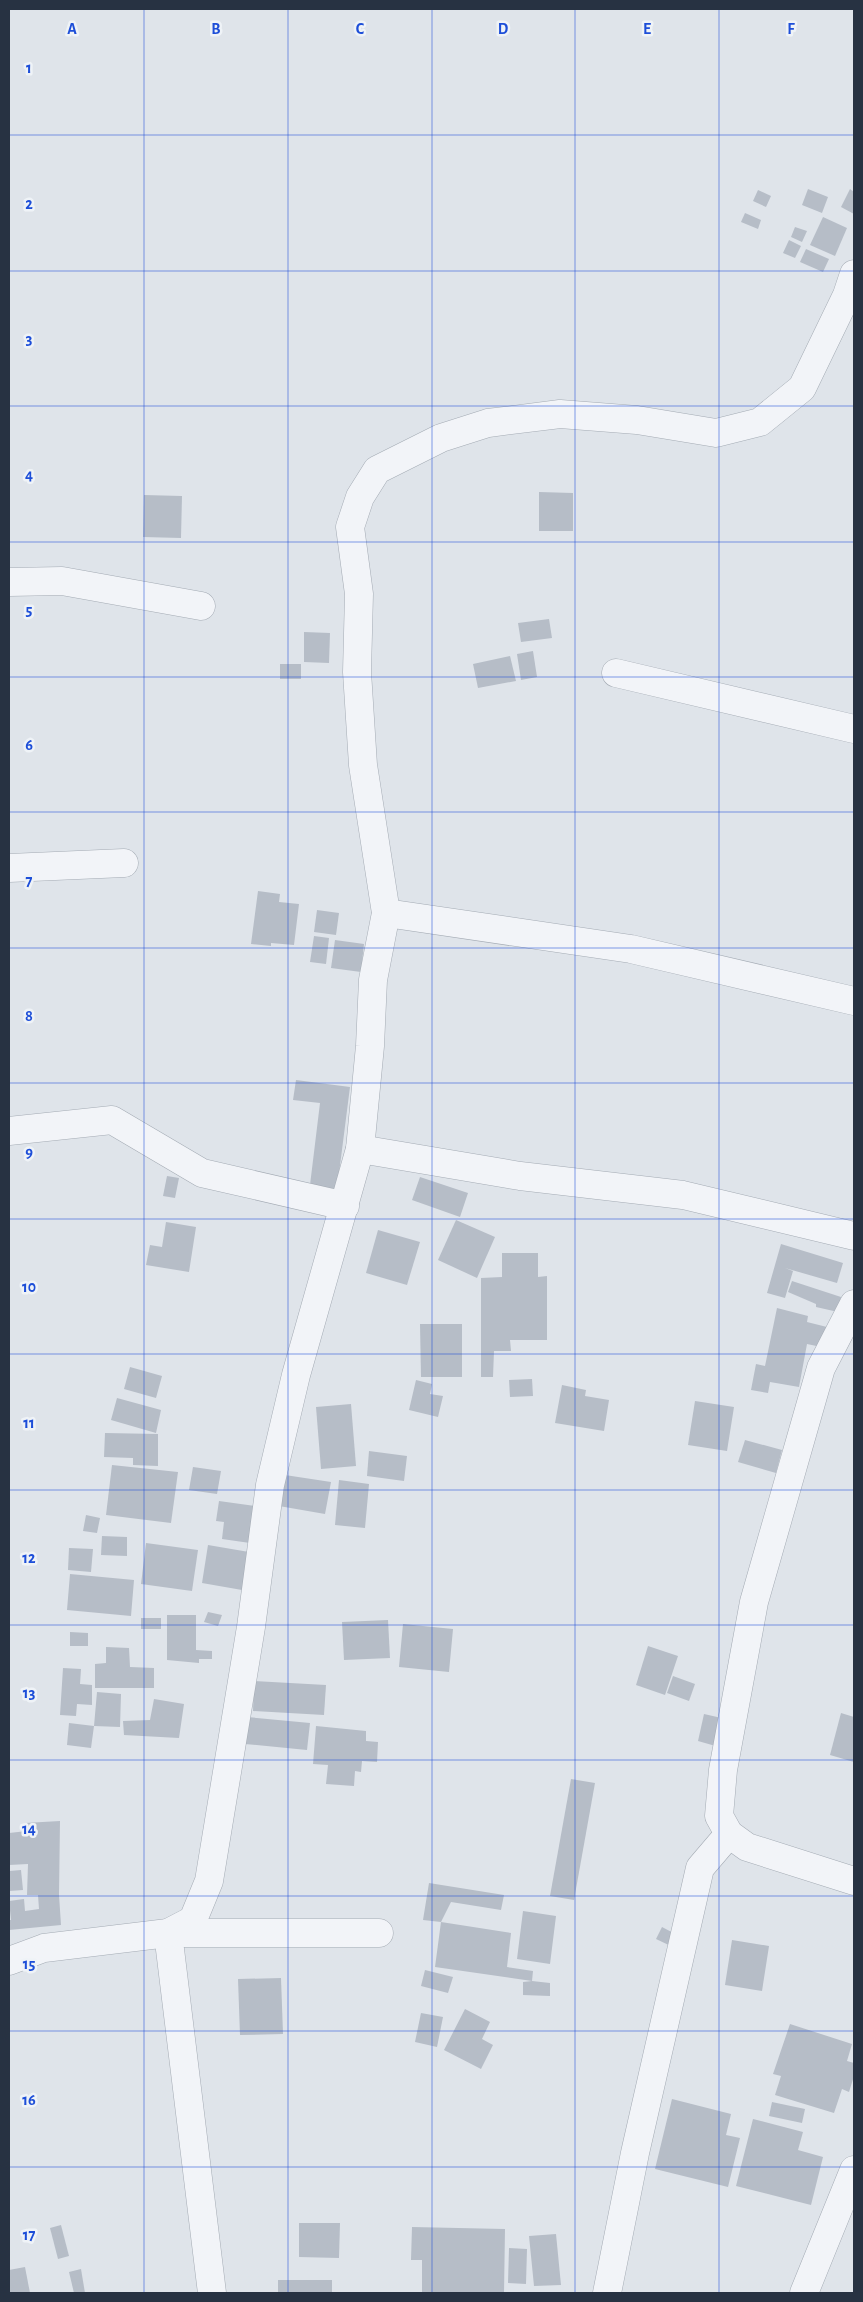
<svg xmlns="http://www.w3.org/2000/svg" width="863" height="2302" font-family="'Alegreya Sans',sans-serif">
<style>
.building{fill:#b6bdc7}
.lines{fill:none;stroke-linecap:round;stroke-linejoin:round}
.minor-casing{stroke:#a4abb4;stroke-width:29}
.minor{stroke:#f2f4f8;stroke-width:28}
.grid{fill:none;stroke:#1d4ed8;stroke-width:1;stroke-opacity:0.55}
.grid-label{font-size:16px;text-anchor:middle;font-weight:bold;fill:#1d4ed8;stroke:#eff3f7;stroke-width:5;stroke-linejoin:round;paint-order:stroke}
</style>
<rect width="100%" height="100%" fill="#dfe4ea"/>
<g class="building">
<path d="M808,189L828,197L822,213L802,205Z"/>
<path d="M850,189L854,192V214L841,207Z"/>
<path d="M758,190L771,196L766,207L753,201Z"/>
<path d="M745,213L761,220L758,229L741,222Z"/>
<path d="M823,217L847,228L835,256L810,245Z"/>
<path d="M795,227L807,231L802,242L791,237Z"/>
<path d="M789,240L801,246L795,258L783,253Z"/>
<path d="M806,249L829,259L823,272L800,262Z"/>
<path d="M539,492L573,493V531H539Z"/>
<path d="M144,495L182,496L181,538L143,537Z"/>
<path d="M549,619L552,638L521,642L518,623Z"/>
<path d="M304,632L330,633L329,663L304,662Z"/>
<path d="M533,651L537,677L521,680L517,654Z"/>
<path d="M510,656L516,681L478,688L473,664Z"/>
<rect x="280" y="664" width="21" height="15"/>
<path d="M258,891L280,894L279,902L299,904L294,945L271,943V946L251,944Z"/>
<path d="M317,910L339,913L336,935L314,932Z"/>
<path d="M314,936L329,938L326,964L310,962Z"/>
<path d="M335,940L364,944L361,972L331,968Z"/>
<path d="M296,1080L350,1087L337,1189L310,1185L320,1103L293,1100Z"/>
<path d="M167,1176L179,1178L175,1198L163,1196Z"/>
<path d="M420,1177L468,1193L460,1217L412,1200Z"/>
<path d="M456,1220L495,1237L477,1278L438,1260Z"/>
<path d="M166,1222L196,1227L189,1272L146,1265L150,1245L162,1247Z"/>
<path d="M378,1230L420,1242L407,1285L366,1273Z"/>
<path d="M781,1244L843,1263L837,1283L785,1268L793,1271L785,1298L767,1293Z"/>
<path d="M502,1253H538V1277L547,1276V1340H510L511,1351H494L493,1377H481V1278L502,1277Z"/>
<path d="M792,1281L841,1297L838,1312L816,1307V1304L788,1292Z"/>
<path d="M777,1308L808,1316L807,1322L831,1328L826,1348L807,1344L799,1387L770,1382L768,1393L751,1390L756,1364L765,1366Z"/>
<path d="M420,1324H462V1377H421Z"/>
<path d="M130,1367L162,1376L156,1398L124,1389Z"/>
<path d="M532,1379L533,1396L510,1397L509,1380Z"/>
<path d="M416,1380L432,1384L430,1394L443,1396L438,1417L409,1410Z"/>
<path d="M562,1385L586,1390L585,1396L609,1400L604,1431L555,1423Z"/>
<path d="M117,1398L161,1410L156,1433L111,1420Z"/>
<path d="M695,1401L734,1407L727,1451L688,1445Z"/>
<path d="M351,1404L356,1466L321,1469L316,1407Z"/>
<path d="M105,1433L158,1434V1466L133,1465V1458L104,1457Z"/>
<path d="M745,1440L782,1450L776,1473L738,1462Z"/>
<path d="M369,1451L407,1456L404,1481L367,1476Z"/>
<path d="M112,1465L178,1472L171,1523L106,1515Z"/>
<path d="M193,1467L221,1471L217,1494L189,1490Z"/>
<path d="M285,1475L331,1482L325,1514L279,1506Z"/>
<path d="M339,1480L369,1484L365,1528L335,1525Z"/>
<path d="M219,1501L255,1506L250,1543L222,1539L224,1522L216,1521Z"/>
<path d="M86,1515L100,1518L97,1533L83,1531Z"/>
<path d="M102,1536L127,1537V1556L101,1555Z"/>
<path d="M146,1543L198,1550L192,1591L141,1584Z"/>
<path d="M208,1545L249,1552L242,1590L202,1583Z"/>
<path d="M69,1548L93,1549L91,1572L68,1570Z"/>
<path d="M70,1574L134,1580L131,1616L67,1610Z"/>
<path d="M208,1612L222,1615L218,1626L204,1622Z"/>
<path d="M167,1615H196V1650L212,1651V1659H199V1663L167,1660Z"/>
<rect x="141" y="1618" width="20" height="11"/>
<path d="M388,1620L390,1658L344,1660L342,1622Z"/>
<path d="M403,1624L453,1629L449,1672L399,1667Z"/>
<path d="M70,1632L88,1633V1646H70Z"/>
<path d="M648,1646L678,1656L665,1695L636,1685Z"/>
<path d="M106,1647L129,1648L130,1667L154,1668V1688H95V1664L106,1663Z"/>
<path d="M63,1668L81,1669L80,1684L92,1685V1705L77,1704L76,1716L60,1715Z"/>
<path d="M673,1676L695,1684L689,1701L667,1693Z"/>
<path d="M254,1681L326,1685L324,1715L253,1711Z"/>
<path d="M97,1692L121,1694L120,1727L94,1726L91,1748L67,1745L69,1723L94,1726Z"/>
<path d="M154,1699L184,1704L179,1738L124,1735L123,1721L150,1720Z"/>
<path d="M841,1713L854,1717V1762L830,1755Z"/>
<path d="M704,1714L726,1719L719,1747L698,1741Z"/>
<path d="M247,1717L310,1723L307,1750L245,1744Z"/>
<path d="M316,1726L366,1731V1741L378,1742L377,1762L362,1761L361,1772L355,1771L354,1786L326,1784L328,1765L313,1764Z"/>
<path d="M571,1779L595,1783L574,1900L550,1896Z"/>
<path d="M60,1821L59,1895L61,1925L9,1930V1920H11L9,1901L24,1899L25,1911L39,1909L38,1895H27L28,1864L9,1865V1833L27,1831L25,1823Z"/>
<path d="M21,1870L23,1890L9,1891V1871Z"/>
<path d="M429,1883L504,1895L501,1910L451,1902L441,1922L511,1933L507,1967L533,1971L532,1981L435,1967L441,1922L423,1920Z"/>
<path d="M523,1911L556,1916L550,1964L517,1959Z"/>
<path d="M662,1927L681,1937L675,1948L656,1939Z"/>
<path d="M732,1940L769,1946L762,1991L725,1985Z"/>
<path d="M425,1970L453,1977L448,1993L421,1986Z"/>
<path d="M281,1978L283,2034L240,2035L238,1979Z"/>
<path d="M532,1981L550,1983V1996L523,1995V1982Z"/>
<path d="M465,2009L490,2022L482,2039L493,2045L481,2069L444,2050Z"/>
<path d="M421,2013L443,2017L437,2047L415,2042Z"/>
<path d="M790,2024L852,2044L847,2061L854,2063V2076L849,2092L842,2089L834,2113L775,2095L781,2076L773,2074Z"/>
<path d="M672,2099L731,2114L726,2135L740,2138L728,2187L655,2169Z"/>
<path d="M772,2102L805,2109L802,2123L769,2116Z"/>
<path d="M753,2119L803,2132L798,2150L823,2157L811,2205L736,2186Z"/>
<path d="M299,2223H340L339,2258L299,2257Z"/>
<path d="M61,2225L69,2256L58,2259L50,2228Z"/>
<path d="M412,2227L505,2229L504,2293H422V2260H411Z"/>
<path d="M556,2234L561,2285L534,2286L529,2236Z"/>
<path d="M509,2248L527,2249L526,2284L508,2283Z"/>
<path d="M25,2267L30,2293H9V2270Z"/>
<path d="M81,2269L85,2293H74L69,2272Z"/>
<rect x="278" y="2280" width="54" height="13"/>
</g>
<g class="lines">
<defs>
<g id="minor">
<path d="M9,582L62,581L201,606"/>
<path d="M616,673L854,729"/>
<path d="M9,868L124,863"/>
<path d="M386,913L631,949L854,1001"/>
<path d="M9,1131L112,1120L202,1173L345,1206"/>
<path d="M360,1149L520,1176L683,1195L854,1236"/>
<path d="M854,1304L821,1368L754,1602L723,1770L719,1816L729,1834L747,1847L854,1881"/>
<path d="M9,1961L44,1948L168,1933L193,1920L209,1881L251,1627L270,1485L296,1375L360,1149L370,1046L373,980L386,913L363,765L357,672L359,594L350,527L360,497L377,470L441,438L488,423L560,414L637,420L716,433L760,422L802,388L847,295L854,274"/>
<path d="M212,2293L168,1933H379"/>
<path d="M607,2293L635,2153L700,1868L729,1834"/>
<path d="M804,2293L854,2170"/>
</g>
</defs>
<use href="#minor" class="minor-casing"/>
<use href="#minor" class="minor"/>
</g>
<path class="grid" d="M144,9V2293M288,9V2293M432,9V2293M575,9V2293M719,9V2293M9,135H854M9,271H854M9,406H854M9,542H854M9,677H854M9,812H854M9,948H854M9,1083H854M9,1219H854M9,1354H854M9,1490H854M9,1625H854M9,1760H854M9,1896H854M9,2031H854M9,2167H854"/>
<g class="grid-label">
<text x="72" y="34">A</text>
<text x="216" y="34">B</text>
<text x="360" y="34">C</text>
<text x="503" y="34">D</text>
<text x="647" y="34">E</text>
<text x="791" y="34">F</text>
<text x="29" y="73">1</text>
<text x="29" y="209">2</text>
<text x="29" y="344">3</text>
<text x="29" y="480">4</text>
<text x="29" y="615">5</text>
<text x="29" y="750">6</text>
<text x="29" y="886">7</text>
<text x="29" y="1021">8</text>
<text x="29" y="1157">9</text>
<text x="29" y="1292">10</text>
<text x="29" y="1428">11</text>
<text x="29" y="1563">12</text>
<text x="29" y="1698">13</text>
<text x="29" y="1834">14</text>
<text x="29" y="1969">15</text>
<text x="29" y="2105">16</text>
<text x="29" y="2240">17</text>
</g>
<rect width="863" height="2302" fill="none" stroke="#273242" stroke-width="20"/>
</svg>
